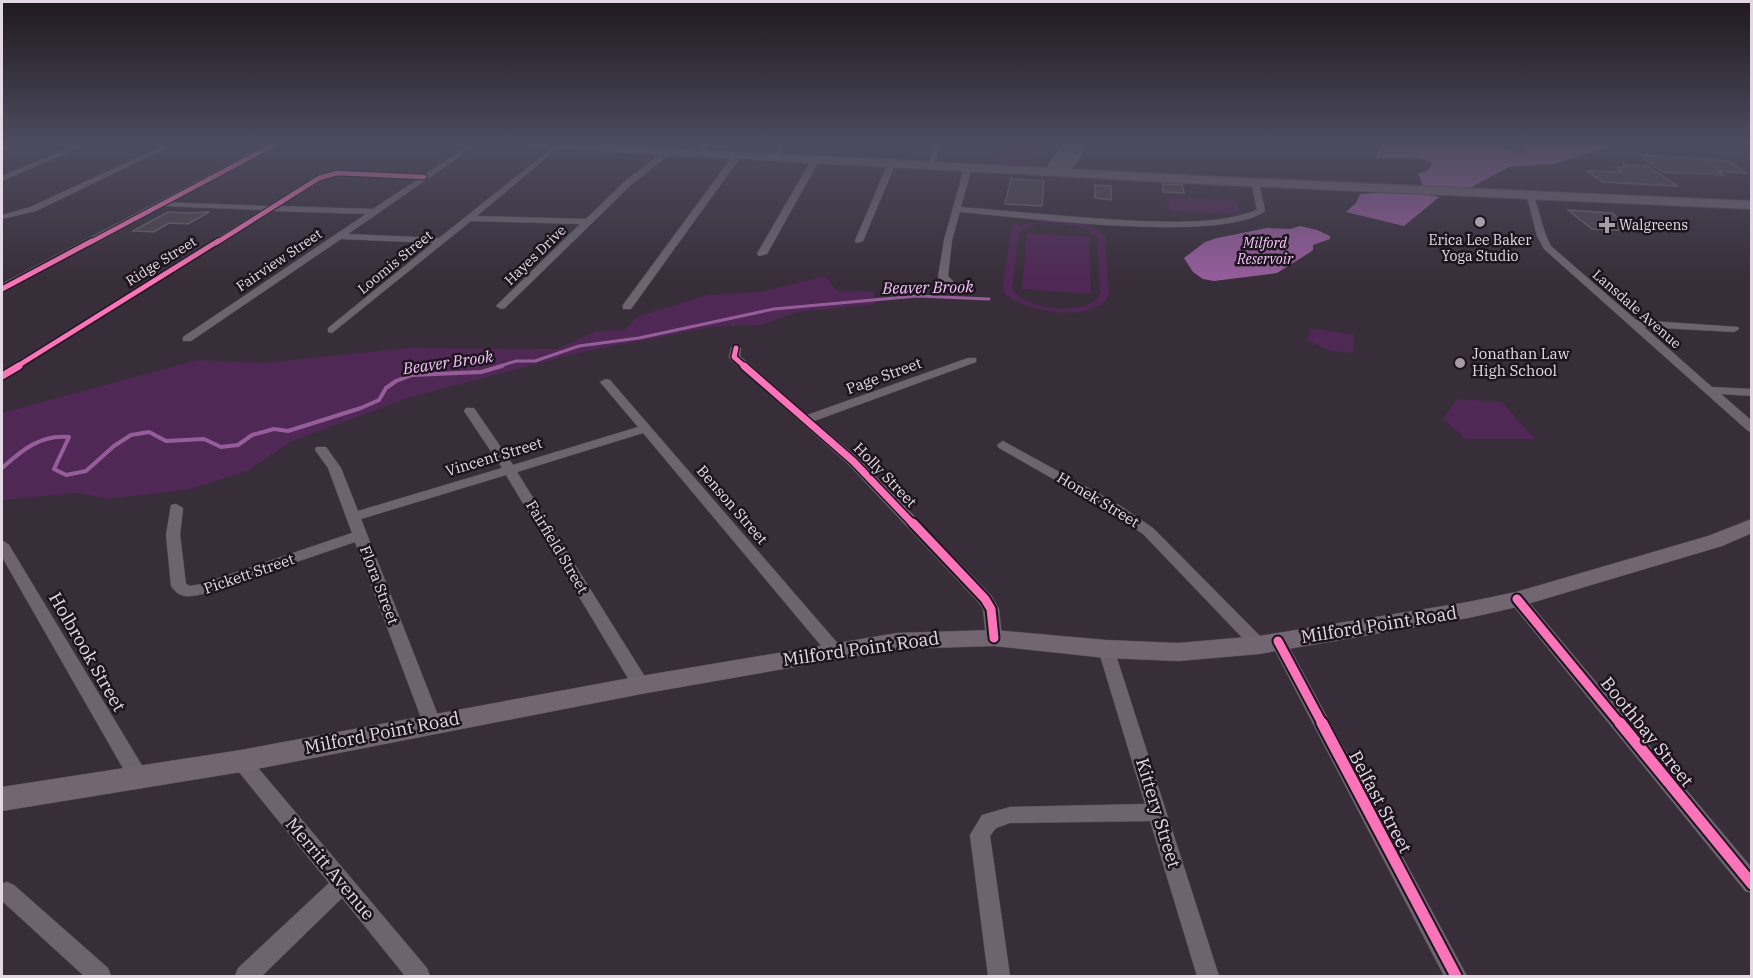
<svg xmlns="http://www.w3.org/2000/svg" width="1753" height="978" font-family="'IBM Plex Serif',serif">
<style>
.green{fill:#502855;fill-rule:evenodd}
.water{fill:#965d9b}
.lines{fill:none;stroke-linecap:round;stroke-linejoin:round}
.stream-far1{stroke:#965d9b;stroke-width:3}
.stream{stroke:#965d9b;stroke-width:4}
.building{fill:#4a434b;stroke:#6a616a;stroke-width:1.5}
.minor-casing{stroke:#534a54;stroke-width:1}
.secondary-casing{stroke:#534a54;stroke-width:1}
.primary-casing{stroke:#534a54;stroke-width:2}
.motorway-casing{stroke:#534a54;stroke-width:1}
.minor{fill:#6e646f;fill-rule:evenodd}
.secondary{fill:#726672;fill-rule:evenodd}
.primary{fill:#706571;fill-rule:evenodd}
.motorway{fill:#766a77;fill-rule:evenodd}
.cycleway-far4-casing{stroke:#1d151e;stroke-width:7}
.cycleway-far3-casing{stroke:#1d151e;stroke-width:8}
.cycleway-far2-casing{stroke:#1d151e;stroke-width:10}
.cycleway-far1-casing{stroke:#1d151e;stroke-width:13}
.cycleway-casing{stroke:#1d151e;stroke-width:15}
.cycleway-far4{stroke:#fb73b8;stroke-width:4.5}
.cycleway-far3{stroke:#fb73b8;stroke-width:5}
.cycleway-far2{stroke:#fb73b8;stroke-width:7}
.cycleway-far1{stroke:#fb73b8;stroke-width:9}
.cycleway{stroke:#fb73b8;stroke-width:11}
.poi-dot{fill:#a89ca9;stroke:#1d151e;stroke-width:2}
.labels{text-anchor:middle;stroke-width:5;stroke-linejoin:round;paint-order:stroke}
.far-poi-label{font-size:14px;fill:#e4d8e5;stroke:#1d151e;text-anchor:start}
.far-water-label{font-size:14px;font-style:italic;fill:#f6c4fa;stroke:#1d151e}
.far-street-label{font-size:14px;fill:#e4d8e5;stroke:#1d151e}
.poi-label{font-size:15px;fill:#e4d8e5;stroke:#1d151e;text-anchor:start}
.street-label{font-size:15px;fill:#e4d8e5;stroke:#1d151e}
.water-label{font-size:16px;font-style:italic;fill:#f6c4fa;stroke:#1d151e}
.near-street-label{font-size:18px;fill:#e4d8e5;stroke:#1d151e}
</style>
<rect width="100%" height="100%" fill="#382e39"/>
<g class="green">
<path d="M1021,144H1047L1039,156L1029,158L1025,166L987,164L990,159L983,158H994Z"/>
<path d="M1167,198L1233,200L1236,201L1241,214L1172,211H1170Z"/>
<path d="M1052,220C1070,221 1093,222 1105,237L1109,293C1101,325 1021,313 1004,292L1003,285L1012,223L1020,225ZM1059,223L1081,227L1097,237L1100,293C1091,318 1024,310 1012,289L1019,232L1036,224Z"/>
<path d="M1027,233L1089,237L1091,294L1022,289Z"/>
<path d="M825,276L837,291L874,292L875,304L797,312L761,325L712,327L582,352L411,397L292,441L247,471L191,489L108,499L78,493L2,500V413L198,360L262,363L408,348L558,349L596,331L624,330L639,316L707,295L760,292Z"/>
<path d="M1311,328L1354,335L1353,353L1330,351L1307,340Z"/>
<path d="M1457,399L1502,402L1535,439H1466L1443,419Z"/>
</g>
<g class="water">
<path d="M1380,144H1485L1521,153L1524,151L1505,144L1618,145L1553,164L1509,167L1470,188L1423,186L1418,173L1427,171L1432,165L1430,161L1414,158H1376Z"/>
<path d="M1377,193L1423,194L1439,197L1404,226L1346,212L1356,203L1360,194Z"/>
<path d="M1300,226L1317,230L1330,236V239L1313,245V250L1309,253L1277,273L1214,281L1203,279L1193,272L1184,258L1205,242L1217,238L1267,228L1290,229Z"/>
</g>
<g class="lines">
<path class="stream-far1" d="M497,367L516,361H535L579,346L639,338L774,309L917,296L989,299"/>
<path class="stream" d="M2,468C22,450 41,434 69,437L54,469L66,475L86,471L114,446L131,435L149,432L166,441L204,439L221,447L238,445L252,435L274,429L288,431L361,408L379,400L386,388L396,381L412,375L481,372L502,366"/>
</g>
<g class="building">
<path d="M1640,155L1728,161L1747,173L1717,171L1724,175L1662,172Z"/>
<path d="M1623,165L1647,166L1677,186L1603,182L1587,171L1623,172L1616,168L1627,167Z"/>
<path d="M1011,179L1044,181L1042,206L1005,204Z"/>
<path d="M1163,184L1182,185L1184,193L1163,192Z"/>
<path d="M1095,185L1111,186V200L1095,198Z"/>
<path d="M1568,210L1612,213L1634,231L1592,229Z"/>
<path d="M168,212L188,213L209,212L188,224L169,223L154,232L133,231Z"/>
</g>
<g class="lines">
<defs>
<g id="minor">
<path d="M8,144H17L2,150V146Z"/>
<path d="M79,144H87L2,181V176Z"/>
<path d="M167,144H175L36,211L2,219V215L30,207Z"/>
<path d="M471,144H478L348,234L439,238L557,144L559,147L477,216L586,219L625,181L666,150L673,152L631,185L505,308L501,309L496,306L580,224L471,221L332,333L328,332V328L433,243L341,239L191,341H183V337L366,214L272,211L2,379V371L262,210L162,206H159V202L269,206L316,176L337,171L424,175ZM337,175L418,179L373,209L280,206L322,180Z"/>
<path d="M704,144H711L701,155H695V151Z"/>
<path d="M781,144H788L777,159H771L770,157Z"/>
<path d="M935,144H941L934,165L927,167Z"/>
<path d="M735,153L742,155L631,309H623V305Z"/>
<path d="M813,157L820,159L767,254L759,256L757,254Z"/>
<path d="M889,161L896,163L863,241L856,243L855,241Z"/>
<path d="M965,165L972,167L961,207C1020,212 1080,218 1139,221C1179,222 1220,224 1257,210L1251,182L1255,180L1259,182L1265,211C1221,244 1020,217 960,212L952,240L948,276L955,283L950,286L938,277L944,240Z"/>
<path d="M1526,192L1533,194C1540,211 1542,230 1551,246L1636,320L1738,327L1739,329L1734,332L1644,327L1712,387L1752,389V396L1721,394L1752,421V432L1748,431L1544,249L1537,236Z"/>
<path d="M736,345L741,348L740,356L807,415L968,358H976V362L814,421L858,458L991,595L999,609L1002,638L1000,642L994,644L988,642L986,638L983,609L979,603L848,464L730,359L729,357L731,348Z"/>
<path d="M606,379L610,380L840,646L842,650L840,654L834,656L828,654L643,433L517,472L647,680L650,685L647,690L641,691L635,690L506,475L361,519L441,723L438,728L432,730L426,728L423,723L355,542L203,594C189,597 180,599 171,586L166,535L171,505L176,504L183,508L180,535L186,584L190,586L201,584L352,533L328,468L315,450L316,447H326L341,468L358,511L502,468L464,411L466,408H474L513,465L638,427L600,382Z"/>
<path d="M1003,441L1116,503L1153,528L1265,641L1267,645L1265,649L1259,651L1253,649L1143,534L1106,509L999,448L997,445Z"/>
<path d="M2,540L9,545L146,772L148,778L146,784L139,786L132,784L2,557Z"/>
<path d="M1517,594L1523,595L1752,868V893L1745,891L1511,603L1509,599L1511,595Z"/>
<path d="M1278,635L1284,637L1286,641L1467,976H1444L1270,641L1272,637Z"/>
<path d="M1106,643L1112,645L1114,649L1219,976H1197L1150,821L1010,823L996,828L990,836L1010,976H988L970,835L982,815L1010,807L1145,804L1098,649L1100,645Z"/>
<path d="M241,753L248,756L427,968L430,976H405L342,898L262,976H235L238,968L329,883L234,766L232,761L234,756Z"/>
<path d="M7,882L14,885L108,968L111,976H84L2,901V884Z"/>
</g>
<g id="secondary">
<path d="M268,144H280L2,293V284Z"/>
<path d="M1752,519V533L1722,546L1517,607L1468,618L1259,654L1178,661L1106,658L994,646L897,649L641,694L241,772L2,811V787L241,750L641,676L897,633L994,630L1106,640L1178,643L1259,636L1468,602L1516,592L1708,536Z"/>
</g>
<path id="primary" d="M519,144H587L1202,176L1752,201V209L1202,184L525,147Z"/>
<path id="motorway" d="M1062,144H1088C1080,156 1071,179 1053,175L1048,166Z"/>
</defs>
<use href="#minor" class="minor-casing"/>
<use href="#secondary" class="secondary-casing"/>
<use href="#primary" class="primary-casing"/>
<use href="#motorway" class="motorway-casing"/>
<use href="#minor" class="minor"/>
<use href="#secondary" class="secondary"/>
<use href="#primary" class="primary"/>
<use href="#motorway" class="motorway"/>
<defs>
<g id="cycleway-far4">
<path d="M89,243L275,144"/>
<path d="M216,243L319,178L337,173L424,177"/>
</g>
<g id="cycleway-far3">
<path d="M2,289L92,241"/>
<path d="M736,348L734,357L745,367"/>
<path d="M16,367L218,241"/>
</g>
<g id="cycleway-far2">
<path d="M744,366L853,461L914,525"/>
<path d="M2,376L19,366"/>
</g>
<g id="cycleway-far1">
<path d="M913,523L985,599L991,609L994,638"/>
<path d="M1517,599L1621,725"/>
<path d="M1278,641L1323,725"/>
</g>
<g id="cycleway">
<path d="M1322,723L1456,976"/>
<path d="M1620,723L1752,884"/>
</g>
</defs>
<use href="#cycleway-far4" class="cycleway-far4-casing"/>
<use href="#cycleway-far3" class="cycleway-far3-casing"/>
<use href="#cycleway-far2" class="cycleway-far2-casing"/>
<use href="#cycleway-far1" class="cycleway-far1-casing"/>
<use href="#cycleway" class="cycleway-casing"/>
<use href="#cycleway-far4" class="cycleway-far4"/>
<use href="#cycleway-far3" class="cycleway-far3"/>
<use href="#cycleway-far2" class="cycleway-far2"/>
<use href="#cycleway-far1" class="cycleway-far1"/>
<use href="#cycleway" class="cycleway"/>
</g>
<linearGradient id="sky" x2="0" y2="1"><stop stop-color="#1f191f"/><stop offset="0.51" stop-color="#4d4c5f"/><stop offset="1" stop-color="#4d4c5f" stop-opacity="0"/></linearGradient>
<rect width="1753" height="281" fill="url(#sky)"/>
<g class="poi-dot">
<circle cx="1480" cy="222" r="6"/>
<path d="M1604 216h6v6h6v6h-6v6h-6v-6h-6v-6h6z"/>
<circle cx="1460" cy="363" r="6"/>
</g>
<g class="labels">
<g class="far-poi-label">
<text x="1619" y="230">Walgreens</text>
<text x="1480" y="245" text-anchor="middle">Erica Lee Baker<tspan x="1480" dy="16">Yoga Studio</tspan></text>
</g>
<g class="far-water-label">
<text x="1265" y="248">Milford<tspan x="1265" dy="16">Reservoir</tspan></text>
</g>
<g class="far-street-label">
<text transform="translate(535 255) rotate(-44)" y="5">Hayes Drive</text>
<text transform="translate(279 260) rotate(-34)" y="5">Fairview Street</text>
<text transform="translate(161 261) rotate(-32)" y="5">Ridge Street</text>
<text transform="translate(395 262) rotate(-39)" y="5">Loomis Street</text>
<text transform="translate(1637 309) rotate(41)" y="5">Lansdale Avenue</text>
</g>
<g class="poi-label">
<text x="1472" y="359">Jonathan Law<tspan x="1472" dy="17">High School</tspan></text>
</g>
<g class="street-label">
<text transform="translate(884 376) rotate(-20)" y="5">Page Street</text>
<text transform="translate(494 457) rotate(-17)" y="5">Vincent Street</text>
<text transform="translate(885 475) rotate(46)" y="5">Holly Street</text>
<text transform="translate(1098 500) rotate(31)" y="5">Honek Street</text>
<text transform="translate(732 505) rotate(49)" y="5">Benson Street</text>
<text transform="translate(557 547) rotate(59)" y="5">Fairfield Street</text>
<text transform="translate(249 574) rotate(-19)" y="5">Pickett Street</text>
<text transform="translate(379 585) rotate(69)" y="5">Flora Street</text>
</g>
<g class="water-label">
<text transform="translate(928 287) rotate(-1)" y="6">Beaver Brook</text>
<text transform="translate(448 362) rotate(-8)" y="6">Beaver Brook</text>
</g>
<g class="near-street-label">
<text transform="translate(1379 625) rotate(-9)" y="6">Milford Point Road</text>
<text transform="translate(861 649) rotate(-8)" y="6">Milford Point Road</text>
<text transform="translate(87 652) rotate(60)" y="6">Holbrook Street</text>
<text transform="translate(1647 732) rotate(51)" y="6">Boothbay Street</text>
<text transform="translate(382 733) rotate(-11)" y="6">Milford Point Road</text>
<text transform="translate(1380 802) rotate(62)" y="6">Belfast Street</text>
<text transform="translate(1158 813) rotate(73)" y="6">Kittery Street</text>
<text transform="translate(330 869) rotate(50)" y="6">Merritt Avenue</text>
</g>
</g>
<rect width="1753" height="978" fill="none" stroke="#e4d8e5" stroke-width="6"/>
</svg>
